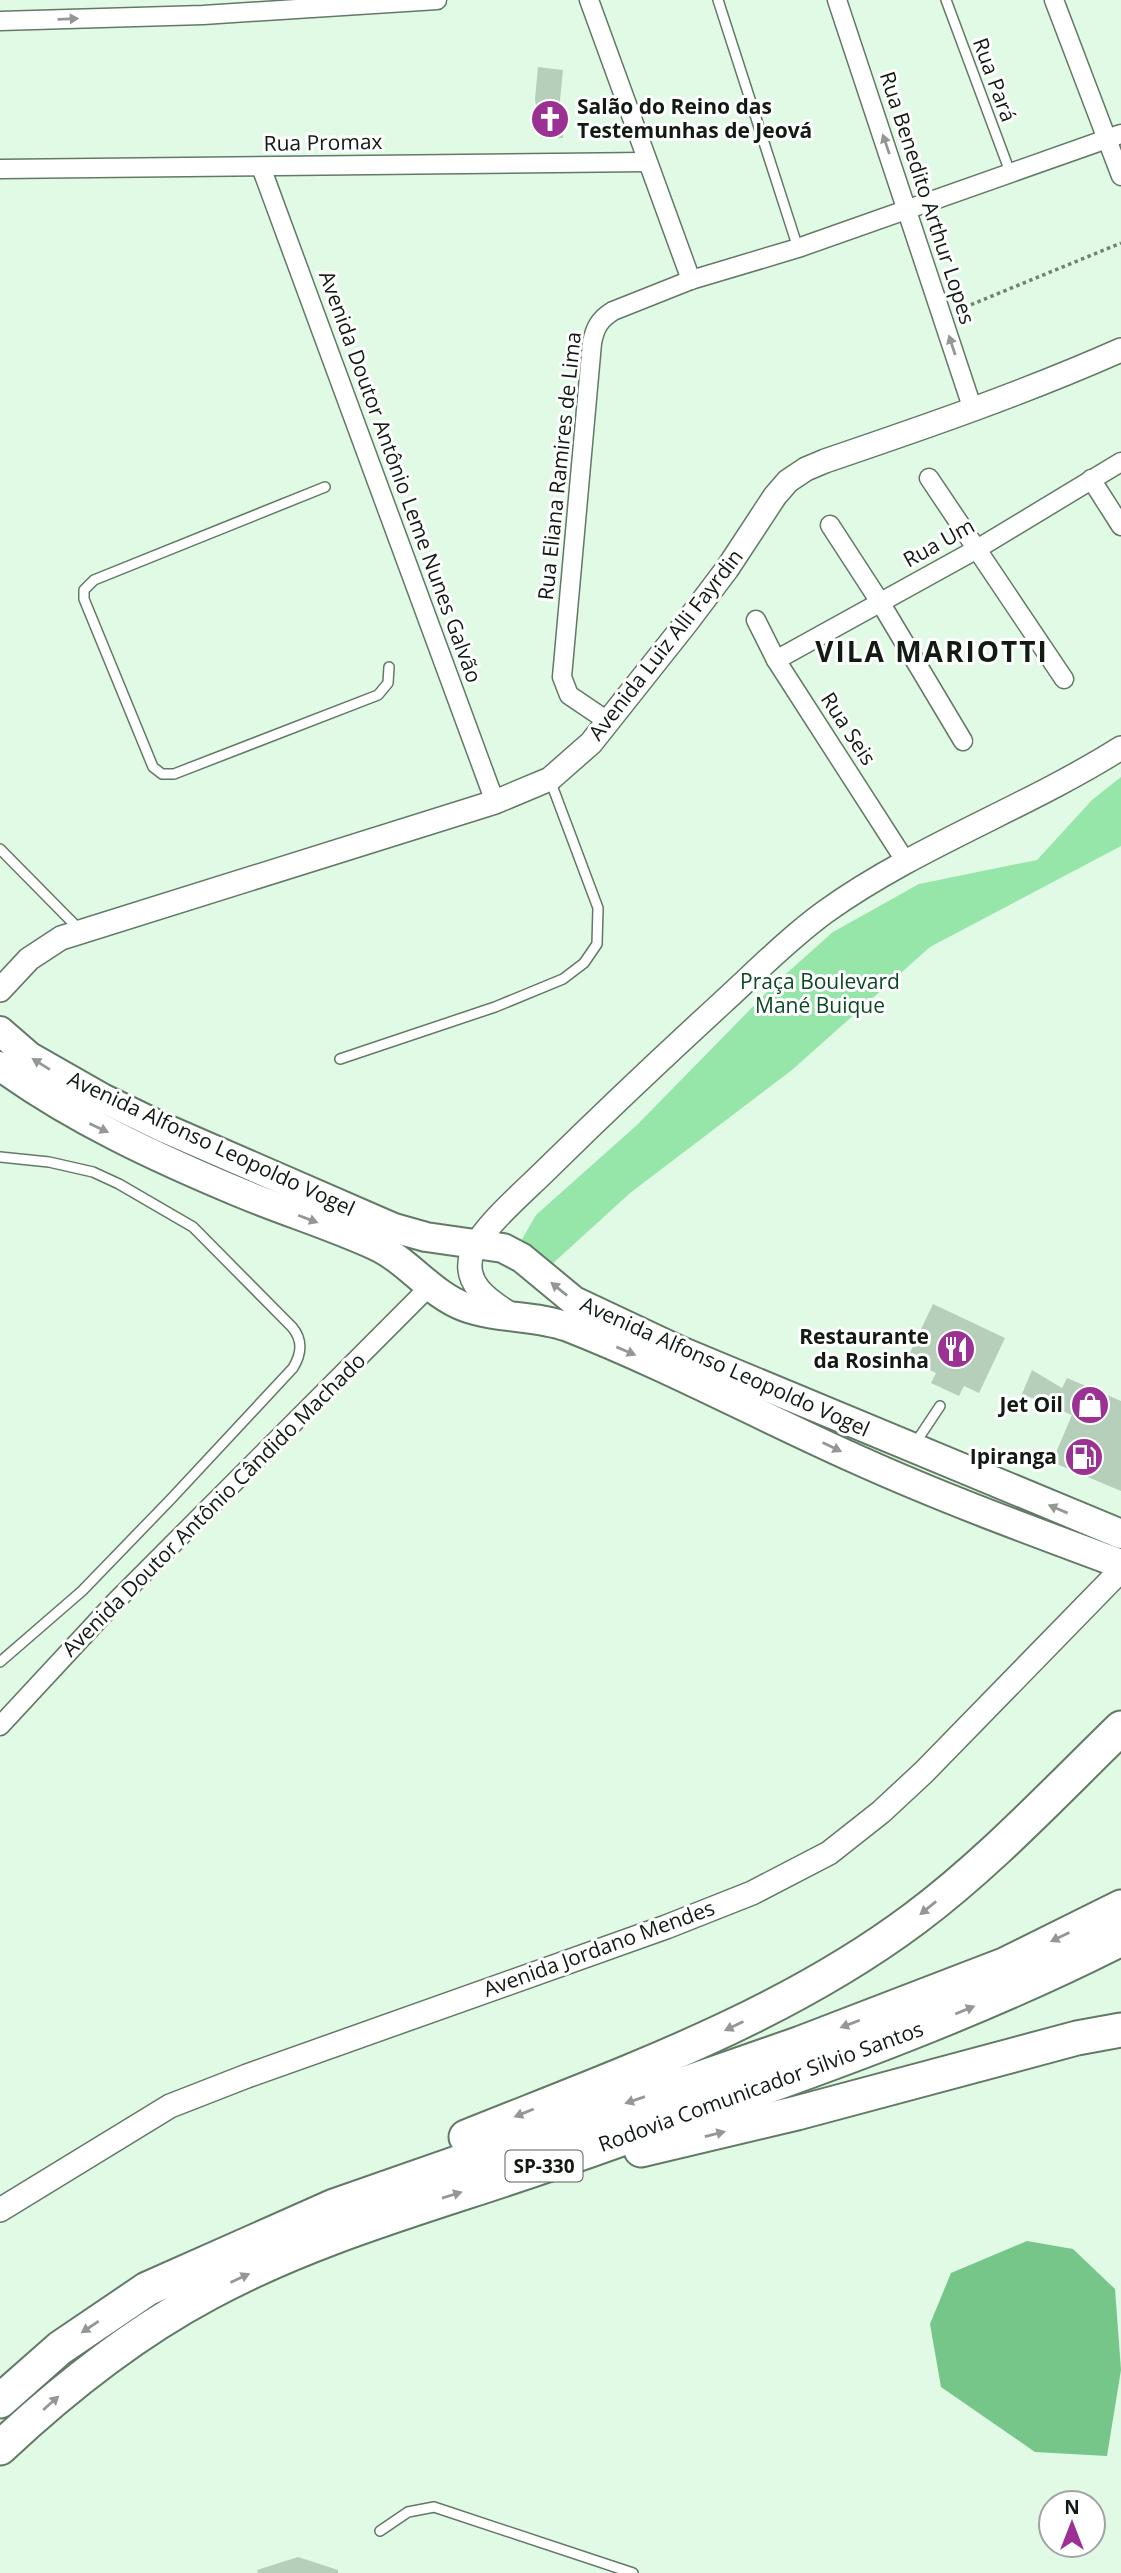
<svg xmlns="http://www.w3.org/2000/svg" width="1121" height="2573" font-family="'Open Sans',sans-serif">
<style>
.green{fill:#96e5a9}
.water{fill:#76c68a}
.building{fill:#b5cfba}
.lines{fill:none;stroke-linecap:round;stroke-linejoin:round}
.service-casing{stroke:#627966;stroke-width:12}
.minor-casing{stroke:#627966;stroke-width:21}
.tertiary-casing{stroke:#627966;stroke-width:26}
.primary-casing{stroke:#627966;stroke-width:32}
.motorway-casing{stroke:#627966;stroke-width:37}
.path{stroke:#718274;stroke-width:3.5;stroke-dasharray:3.5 3.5;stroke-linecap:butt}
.service{stroke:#fff;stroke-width:9}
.minor{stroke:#fff;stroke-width:18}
.tertiary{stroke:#fff;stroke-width:23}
.primary{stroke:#fff;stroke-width:28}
.motorway{stroke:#fff;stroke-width:33}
.oneway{fill:#949895}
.labels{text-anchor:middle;stroke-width:6;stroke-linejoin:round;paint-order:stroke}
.shield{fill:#fff;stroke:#585f5a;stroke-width:2}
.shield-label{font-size:19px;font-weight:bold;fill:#111a13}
.street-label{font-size:21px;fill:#111a13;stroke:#fff}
.poi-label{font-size:21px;font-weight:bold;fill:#111a13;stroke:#fff;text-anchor:end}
.park-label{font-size:21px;fill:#0b4922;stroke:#fff}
.district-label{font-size:28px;font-weight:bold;letter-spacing:2px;fill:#111a13;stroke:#fff}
</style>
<rect width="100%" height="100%" fill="#e0fae5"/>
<path class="green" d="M1121,777V846L930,947L792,1070L630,1193L550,1266L517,1248L536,1215L637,1125L779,980L833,932L919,884L1037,860L1092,800Z"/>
<path class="water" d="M1027,2241L1073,2249L1115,2289L1121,2370L1107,2456L1035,2452L941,2387L930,2324L951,2273Z"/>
<g class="building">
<path d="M538,67L563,70L560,100L563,138H541L535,99Z"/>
<path d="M933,1304L1005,1338L979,1393L964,1386L959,1396L931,1383L936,1373L907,1359Z"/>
<path d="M1032,1370L1062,1388L1067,1378L1121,1401V1491L1052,1462L1072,1415L1022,1394Z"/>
<path d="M298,2557L338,2570V2573H258L257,2570Z"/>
</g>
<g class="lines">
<defs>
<g id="service">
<path d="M718,0L798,248"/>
<path d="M946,0L1010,172"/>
<path d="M325,487L94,580L84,590V599L153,767L162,774H174L378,695L388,683L389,667"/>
<path d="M0,849L80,930"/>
<path d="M340,1059L495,1007L563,979L584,963L597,944L598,908L550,780"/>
<path d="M0,1157L49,1162L93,1172L119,1184L193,1227L292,1327C303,1340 302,1353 293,1368L171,1499L82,1591L0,1662"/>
<path d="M914,1445L940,1406"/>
<path d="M380,2531L408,2512L434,2507L633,2573"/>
</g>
<g id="minor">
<path d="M589,0L691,280"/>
<path d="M837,0L973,410"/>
<path d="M1054,0L1121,176"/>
<path d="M0,21L203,15L437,0"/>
<path d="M261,167L495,802"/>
<path d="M0,169L646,162"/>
<path d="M929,478L1064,679"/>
<path d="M1091,479L1121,526"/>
<path d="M830,525L880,602L963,741"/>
<path d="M756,620L776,660L906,862"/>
<path d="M776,660L977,549L1121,462"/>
<path d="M609,722L569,695L562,677L592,343C595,327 600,319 613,311L691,280L798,248L1121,134"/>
<path d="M0,1726L116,1601L430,1286"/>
</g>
<g id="tertiary">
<path d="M0,990L29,959L61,938L495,802L550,779L591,743L687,622L727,569L775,496L788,481L806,469L825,461C925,427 1024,393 1121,350"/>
<path d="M510,1314C488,1300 462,1283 472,1253C481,1228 526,1190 546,1170C604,1113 662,1058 722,1003C756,972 788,939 825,912C917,846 1026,808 1121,748"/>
<path d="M0,2210L170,2106L247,2076L666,1927L752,1893L829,1853L881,1812L924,1772L1121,1570"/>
</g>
<g id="primary">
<path d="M0,1031L30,1057L102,1098L164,1128L394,1228L426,1237L503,1248L522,1258L574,1301L678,1350L1121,1534"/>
<path d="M0,1066C73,1119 157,1158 241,1193C284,1211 330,1225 374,1245C408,1260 430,1294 465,1307C498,1319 536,1315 568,1327C667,1366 760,1416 856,1459C942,1498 1032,1531 1121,1564"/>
</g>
<g id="motorway">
<path d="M466,2137C620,2075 780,2019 914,1919C989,1863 1054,1793 1121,1728"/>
<path d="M641,2150L797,2113L1077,2038L1121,2030"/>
<path d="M0,2401L60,2348L147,2289L334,2206L801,2043L1004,1965L1121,1907"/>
<path d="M0,2448C64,2388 132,2334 209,2293C318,2234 438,2203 553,2163C612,2143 671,2121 729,2100C862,2053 995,2003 1121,1939"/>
</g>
</defs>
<use href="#service" class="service-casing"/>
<use href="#minor" class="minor-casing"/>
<use href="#tertiary" class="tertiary-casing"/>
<use href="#primary" class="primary-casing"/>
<use href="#motorway" class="motorway-casing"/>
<path class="path" d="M958,310L1121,243"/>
<use href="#service" class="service"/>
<use href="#minor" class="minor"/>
<use href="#tertiary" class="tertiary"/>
<use href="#primary" class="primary"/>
<use href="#motorway" class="motorway"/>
</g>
<defs><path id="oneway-solid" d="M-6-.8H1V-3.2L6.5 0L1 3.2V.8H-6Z" transform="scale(1.75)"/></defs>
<g class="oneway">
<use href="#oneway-solid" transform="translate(68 19) rotate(-2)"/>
<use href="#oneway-solid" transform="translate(886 144) rotate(-109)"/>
<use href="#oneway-solid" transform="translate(952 345) rotate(-108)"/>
<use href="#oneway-solid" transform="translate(41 1064) rotate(-148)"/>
<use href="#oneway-solid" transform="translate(99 1128) rotate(25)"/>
<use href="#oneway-solid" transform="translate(308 1219) rotate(21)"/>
<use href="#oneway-solid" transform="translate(559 1289) rotate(-141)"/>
<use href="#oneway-solid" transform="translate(626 1351) rotate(23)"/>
<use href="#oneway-solid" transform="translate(832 1447) rotate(26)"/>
<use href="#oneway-solid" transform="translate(1058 1509) rotate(-157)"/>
<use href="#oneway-solid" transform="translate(928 1908) rotate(141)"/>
<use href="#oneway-solid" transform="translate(1060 1937) rotate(154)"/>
<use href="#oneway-solid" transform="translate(965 2010) rotate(-22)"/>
<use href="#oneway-solid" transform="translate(850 2024) rotate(159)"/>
<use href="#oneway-solid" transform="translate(734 2026) rotate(154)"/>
<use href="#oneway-solid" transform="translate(635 2100) rotate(161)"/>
<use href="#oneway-solid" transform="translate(524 2113) rotate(158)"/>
<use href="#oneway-solid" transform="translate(715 2134) rotate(-14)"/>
<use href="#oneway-solid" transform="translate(452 2195) rotate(-17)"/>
<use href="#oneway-solid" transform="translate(240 2278) rotate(-25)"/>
<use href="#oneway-solid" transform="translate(90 2327) rotate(146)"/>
<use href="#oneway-solid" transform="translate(51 2403) rotate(-42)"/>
</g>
<defs>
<symbol id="church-disc" viewBox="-11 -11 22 22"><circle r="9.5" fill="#9a3193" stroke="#fff"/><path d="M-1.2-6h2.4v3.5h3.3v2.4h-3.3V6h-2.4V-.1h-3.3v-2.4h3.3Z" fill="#fff"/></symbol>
<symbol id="restaurant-disc" viewBox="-11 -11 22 22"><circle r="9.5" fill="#9a3193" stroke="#fff"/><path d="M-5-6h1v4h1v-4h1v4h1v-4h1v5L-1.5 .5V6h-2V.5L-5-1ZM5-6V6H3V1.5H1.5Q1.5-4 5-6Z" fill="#fff"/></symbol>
<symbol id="shop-disc" viewBox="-11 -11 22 22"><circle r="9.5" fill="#9a3193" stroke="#fff"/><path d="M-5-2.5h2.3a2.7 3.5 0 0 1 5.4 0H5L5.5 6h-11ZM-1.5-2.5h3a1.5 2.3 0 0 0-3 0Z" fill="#fff"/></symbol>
<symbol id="fuel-disc" viewBox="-11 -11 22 22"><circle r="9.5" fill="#9a3193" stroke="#fff"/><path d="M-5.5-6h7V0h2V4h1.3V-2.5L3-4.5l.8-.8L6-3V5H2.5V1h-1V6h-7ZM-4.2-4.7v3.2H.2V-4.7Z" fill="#fff"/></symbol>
</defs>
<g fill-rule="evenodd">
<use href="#church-disc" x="528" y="97" width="44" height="44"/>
<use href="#restaurant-disc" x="934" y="1327" width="44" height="44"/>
<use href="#shop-disc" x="1068" y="1383" width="44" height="44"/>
<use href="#fuel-disc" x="1062" y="1435" width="44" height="44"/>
</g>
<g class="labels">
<rect class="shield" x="505.5" y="2150.5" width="77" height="31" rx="5"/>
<g class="shield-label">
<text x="544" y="2173">SP-330</text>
</g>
<g class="street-label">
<text transform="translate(994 80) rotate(70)" y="7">Rua Pará</text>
<text transform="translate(323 143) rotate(-1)" y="7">Rua Promax</text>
<text transform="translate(927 198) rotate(72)" y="7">Rua Benedito Arthur Lopes</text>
<text transform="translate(560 466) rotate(-84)" y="7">Rua Eliana Ramires de Lima</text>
<text transform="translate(400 477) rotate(70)" y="7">Avenida Doutor Antônio Leme Nunes Galvão</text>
<text transform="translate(939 543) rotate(-29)" y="7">Rua Um</text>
<text transform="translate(666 645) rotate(-52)" y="7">Avenida Luiz Alli Fayrdin</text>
<text transform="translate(848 729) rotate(57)" y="7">Rua Seis</text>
<text transform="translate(211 1144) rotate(25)" y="7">Avenida Alfonso Leopoldo Vogel</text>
<text transform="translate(725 1367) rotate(24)" y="7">Avenida Alfonso Leopoldo Vogel</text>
<text transform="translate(214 1505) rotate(-45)" y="7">Avenida Doutor Antônio Cândido Machado</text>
<text transform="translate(599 1949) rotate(-20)" y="7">Avenida Jordano Mendes</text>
<text transform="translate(761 2087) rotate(-20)" y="7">Rodovia Comunicador Silvio Santos</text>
</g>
<g class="poi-label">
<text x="577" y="114" text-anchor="start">Salão do Reino das<tspan x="577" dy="24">Testemunhas de Jeová</tspan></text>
<text x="929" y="1344">Restaurante<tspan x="929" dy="24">da Rosinha</tspan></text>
<text x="1063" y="1412">Jet Oil</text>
<text x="1057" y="1464">Ipiranga</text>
</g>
<g class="park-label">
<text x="820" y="989">Praça Boulevard<tspan x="820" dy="24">Mané Buique</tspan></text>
</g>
<g class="district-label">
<text x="932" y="662">VILA MARIOTTI</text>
</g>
</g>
<g transform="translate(1072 2524)"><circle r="33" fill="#ffffff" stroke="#a0a3a1" stroke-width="2"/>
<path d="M0-5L12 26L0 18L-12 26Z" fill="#9a3193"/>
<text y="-10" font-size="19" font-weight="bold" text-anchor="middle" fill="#111a13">N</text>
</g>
</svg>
